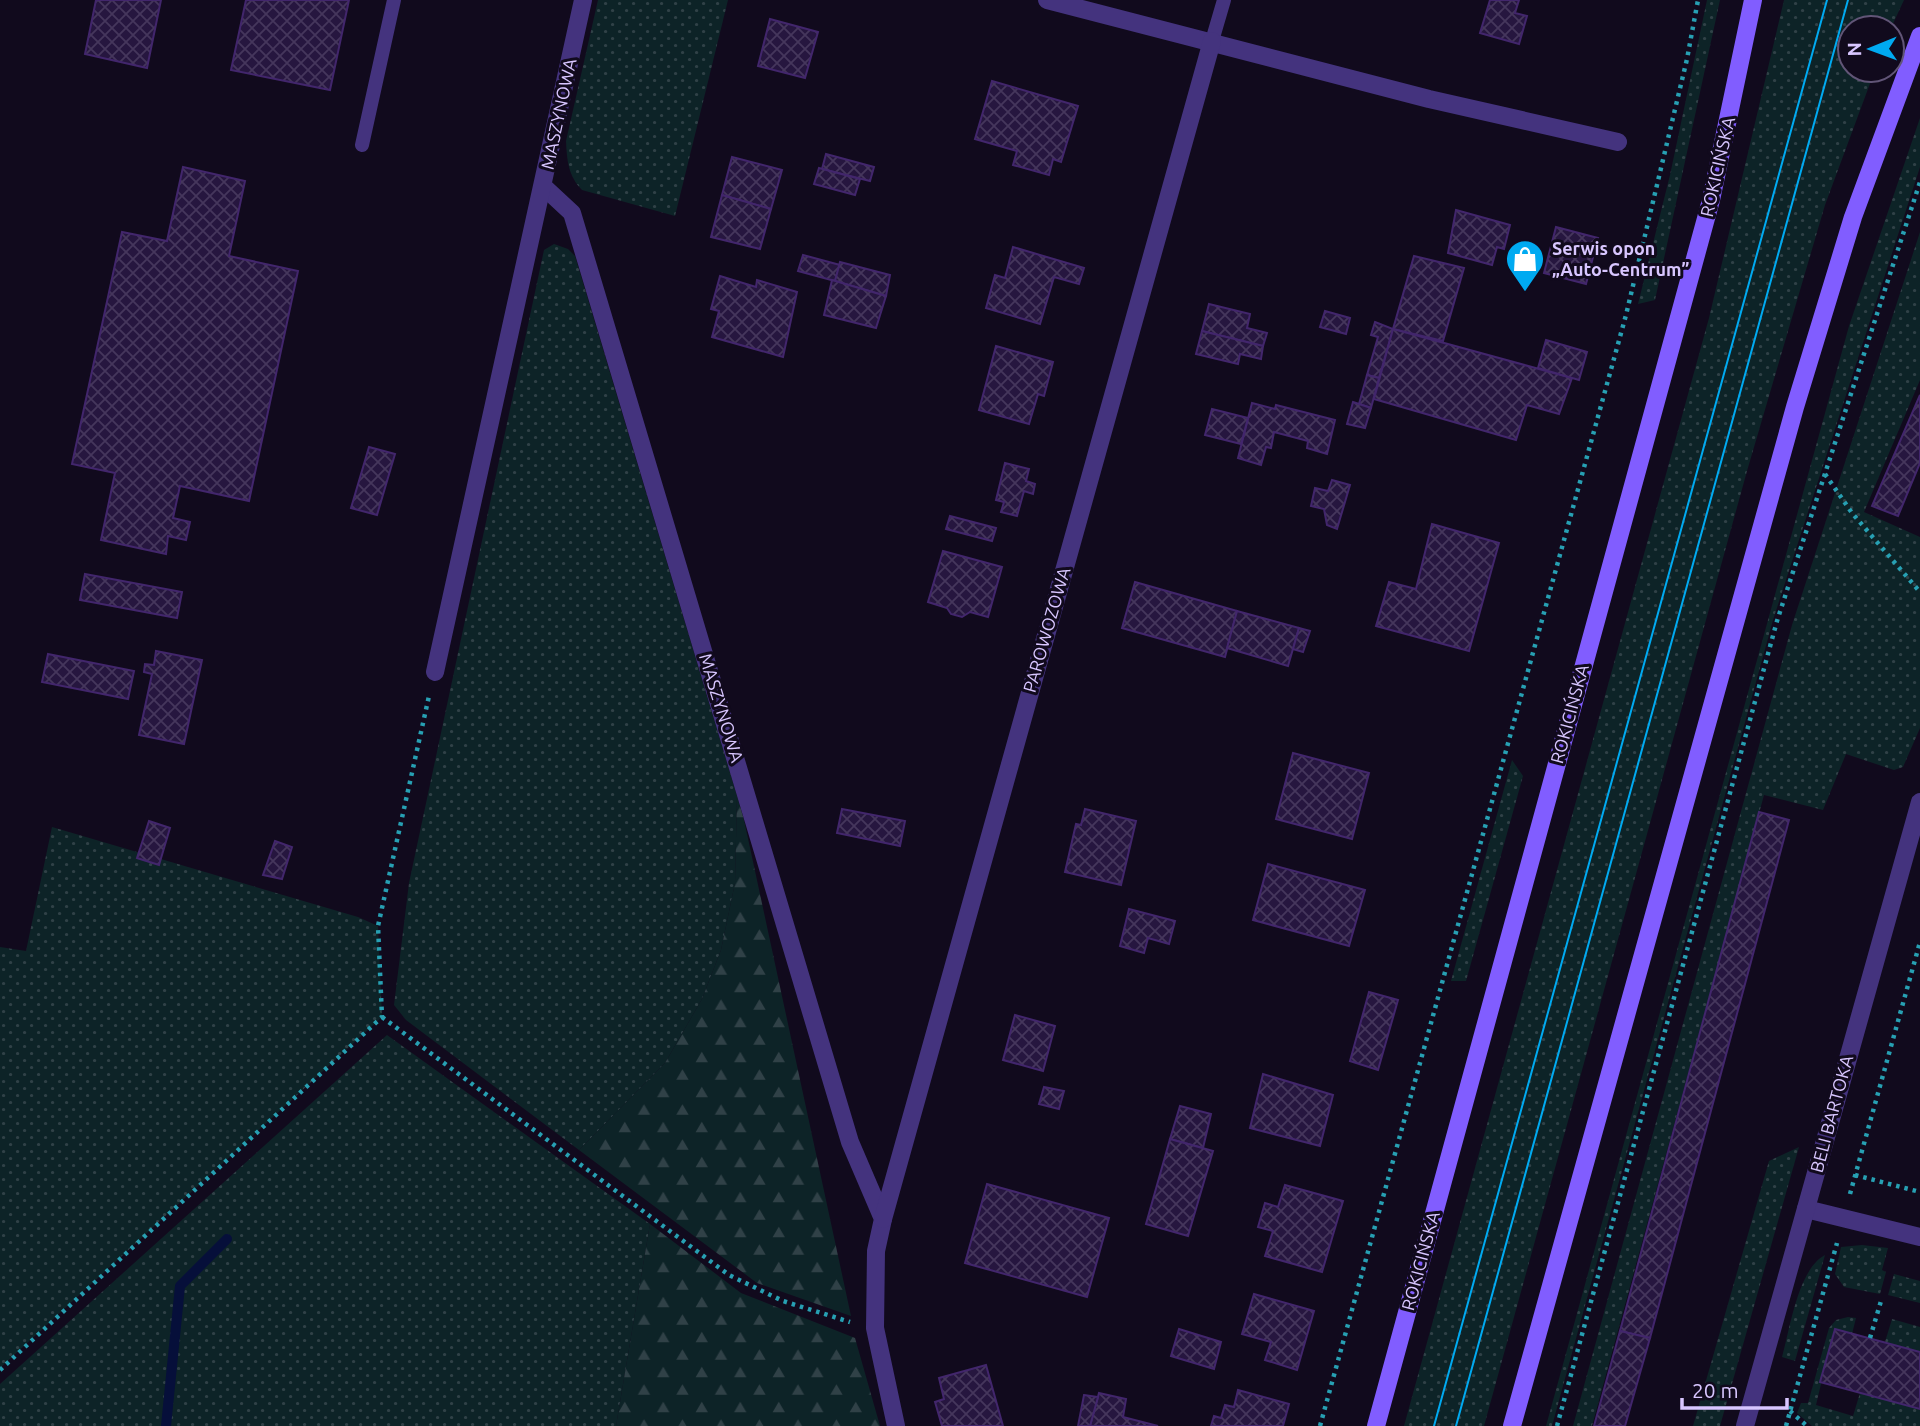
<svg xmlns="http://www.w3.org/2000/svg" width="1920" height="1426" font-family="Ubuntu,sans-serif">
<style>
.grass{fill:url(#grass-dots)}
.forest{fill:url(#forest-firs)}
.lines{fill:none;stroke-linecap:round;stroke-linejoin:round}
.stream{stroke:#060f3a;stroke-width:10}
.building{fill:url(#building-cross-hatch);stroke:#42266c;stroke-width:2}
.path{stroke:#27a0b3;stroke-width:4.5;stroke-dasharray:3.5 5;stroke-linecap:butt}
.lane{stroke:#44337e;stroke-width:14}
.street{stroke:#44337e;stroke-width:18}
.secondary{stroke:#815dff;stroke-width:18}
.tram{stroke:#00aaf1;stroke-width:2}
.labels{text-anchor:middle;stroke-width:6;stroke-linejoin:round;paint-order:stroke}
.street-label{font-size:18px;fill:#d8c6ff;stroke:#110a1d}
.poi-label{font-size:18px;font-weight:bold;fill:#d8c6ff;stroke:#110a1d;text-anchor:start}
</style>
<defs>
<pattern id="grass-dots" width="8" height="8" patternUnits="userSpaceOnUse" patternTransform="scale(1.75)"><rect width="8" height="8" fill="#0d2327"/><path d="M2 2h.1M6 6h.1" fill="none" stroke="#304147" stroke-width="1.8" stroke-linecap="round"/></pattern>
<pattern id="forest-firs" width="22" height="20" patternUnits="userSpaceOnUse" patternTransform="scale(1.75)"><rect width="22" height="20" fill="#0d2327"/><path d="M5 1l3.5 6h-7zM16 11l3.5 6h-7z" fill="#304147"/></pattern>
<pattern id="building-cross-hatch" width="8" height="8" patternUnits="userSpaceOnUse" patternTransform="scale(1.75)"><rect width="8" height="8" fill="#26163f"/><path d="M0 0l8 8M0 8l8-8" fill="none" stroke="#45365c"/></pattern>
</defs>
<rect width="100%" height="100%" fill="#110a1d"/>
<g class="grass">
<path d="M598,0H728L675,216L582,190C568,176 567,160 566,141Z"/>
<path d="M1707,0H1720L1655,300L1638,304L1670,175Z"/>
<path d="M1784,0H1904L1891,28H1850V70H1875L1825,205L1747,471L1484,1426H1404L1709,318Z"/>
<path d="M1920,118V167L1773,620L1552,1426H1546L1849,326Z"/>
<path d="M1920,232V380L1864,512L1920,537V728L1903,767L1894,770L1846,754L1823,810L1764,795L1592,1426H1573L1792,625Z"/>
<path d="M554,244L568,249L575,256L737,796L735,883L721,950L702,999L665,1063L579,1150L406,1020L394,1005L409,883L544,250Z"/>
<path d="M1512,760L1523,776L1466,981H1451Z"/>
<path d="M52,827L358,917L378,926L382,1017L0,1368V947L26,951Z"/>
<path d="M387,1035L650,1224L616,1426H0V1384Z"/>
<path d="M1799,1147L1720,1426H1693L1769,1161Z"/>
<path d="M1862,1245L1888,1248L1882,1270L1886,1272L1880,1294L1844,1287L1835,1274L1841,1247Z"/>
<path d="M1825,1255L1795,1361L1782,1357C1790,1329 1798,1269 1825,1255Z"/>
<path d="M1894,1274L1920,1281V1303L1888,1295Z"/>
<path d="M1848,1317L1856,1318L1852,1334L1834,1329L1816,1405L1853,1416L1860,1393L1920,1409V1426H1812L1797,1413L1801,1403H1808L1829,1328L1836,1320Z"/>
<path d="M1892,1319L1920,1327V1352L1885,1342Z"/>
</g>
<g class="forest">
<path d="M737,796L744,820L851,1316L757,1283L579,1150L665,1063L702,999L721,950L735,883Z"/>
<path d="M650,1224L741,1293L855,1338L880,1426H616Z"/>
</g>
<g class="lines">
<path class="stream" d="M166,1426L180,1286L227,1239"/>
</g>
<g class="building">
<path d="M96,0H161L147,68L85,54Z"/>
<path d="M246,0H349L330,90L231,70Z"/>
<path d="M1490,0H1519L1515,13L1527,16L1519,44L1480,33Z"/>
<path d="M770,19L818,32L805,78L758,66Z"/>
<path d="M992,81L1078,106L1061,162L1053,159L1049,175L1013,165L1017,151L975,139Z"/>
<path d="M826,154L874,167L870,181L822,169Z"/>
<path d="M732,157L782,170L771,209L722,195Z"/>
<path d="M183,167L245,181L229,256L298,271L249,501L180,486L173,518L190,522L186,540L168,536L166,554L101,540L115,473L72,464L122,232L167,241Z"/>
<path d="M819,168L860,179L855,195L814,184Z"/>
<path d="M722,195L771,209L760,249L711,237Z"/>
<path d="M1456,210L1510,225L1504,249L1497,247L1492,265L1448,253Z"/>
<path d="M1556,227L1598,238L1586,284L1544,273Z"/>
<path d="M1013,247L1084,268L1079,284L1054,277L1040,324L986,308L995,275L1005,278Z"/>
<path d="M803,255L840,265L835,281L798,271Z"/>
<path d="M1414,256L1464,268L1443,341L1393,329Z"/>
<path d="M840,262L890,275L886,296L835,281Z"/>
<path d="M720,276L756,287L757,280L797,292L783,357L712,337L719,311L711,309Z"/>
<path d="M832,280L886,296L876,328L824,315Z"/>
<path d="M1209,304L1250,314L1247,328L1267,333L1263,346L1202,331Z"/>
<path d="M1325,311L1350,318L1346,334L1320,327Z"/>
<path d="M1375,322L1393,329L1379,378L1367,375L1378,337L1371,335Z"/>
<path d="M1393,329L1572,378L1559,414L1527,405L1516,440L1374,399Z"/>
<path d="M1202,331L1263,346L1261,359L1240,354L1238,364L1196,354Z"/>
<path d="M1546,340L1587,352L1579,380L1538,368Z"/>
<path d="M996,346L1053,362L1044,396L1038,394L1029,424L979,410Z"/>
<path d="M1367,375L1379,378L1371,408L1359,404Z"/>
<path d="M1920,395V463L1898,516L1872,506Z"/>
<path d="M1353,402L1371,408L1365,428L1347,424Z"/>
<path d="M1252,403L1275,409L1276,405L1335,420L1327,454L1307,448L1308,441L1274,432L1271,448L1266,447L1261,465L1238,458Z"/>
<path d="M1212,409L1248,418L1241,444L1205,435Z"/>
<path d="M369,447L395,454L377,515L351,508Z"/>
<path d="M1005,463L1029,469L1026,481L1035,484L1033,494L1024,491L1017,516L1001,512L1004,502L996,500Z"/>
<path d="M1332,480L1350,485L1337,529L1327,525L1324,509L1311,506L1315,488L1328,491Z"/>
<path d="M950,516L996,528L992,541L946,529Z"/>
<path d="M1432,524L1499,543L1469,651L1376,626L1389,582L1416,589Z"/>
<path d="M943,551L1002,567L988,617L970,612L962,617L951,614L947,608L928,602Z"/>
<path d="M85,574L182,592L177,618L80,600Z"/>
<path d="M1135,582L1237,611L1225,657L1122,628Z"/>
<path d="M1237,611L1299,628L1288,666L1227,648Z"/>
<path d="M1299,628L1310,631L1303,652L1293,649Z"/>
<path d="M156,651L202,660L184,744L139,735L152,674L144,672L145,664L154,665Z"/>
<path d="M48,654L134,671L128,699L42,682Z"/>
<path d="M1293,753L1369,773L1352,839L1276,819Z"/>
<path d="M842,809L905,821L900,846L837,833Z"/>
<path d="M1085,809L1136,821L1121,885L1065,872L1076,824L1081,825Z"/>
<path d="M1759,812L1789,820L1650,1338L1620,1331Z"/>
<path d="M149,821L170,828L159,865L137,858Z"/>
<path d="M275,841L292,847L282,879L263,875Z"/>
<path d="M1268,864L1365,890L1349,946L1253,920Z"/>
<path d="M1129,909L1175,921L1169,944L1148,938L1144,953L1120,946Z"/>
<path d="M1369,992L1398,1000L1378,1070L1350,1061Z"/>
<path d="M1015,1015L1055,1026L1043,1071L1003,1060Z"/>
<path d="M1263,1074L1333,1095L1320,1146L1250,1128Z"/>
<path d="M1044,1087L1064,1091L1059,1109L1039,1104Z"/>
<path d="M1180,1106L1211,1114L1203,1148L1170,1139Z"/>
<path d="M1170,1139L1213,1151L1188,1236L1146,1224Z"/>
<path d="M987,1184L1109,1218L1087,1297L965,1263Z"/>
<path d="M1285,1185L1343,1201L1322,1272L1265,1256L1273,1231L1258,1227L1265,1203L1278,1207Z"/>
<path d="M1254,1294L1314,1311L1297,1370L1265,1360L1271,1342L1242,1334Z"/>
<path d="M1179,1329L1221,1342L1214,1369L1171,1356Z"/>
<path d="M1835,1329L1920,1352V1409L1820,1382Z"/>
<path d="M1620,1331L1650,1338L1625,1426H1594Z"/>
<path d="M986,1365L1003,1426H942L935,1402L944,1399L939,1378Z"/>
<path d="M1238,1390L1289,1404L1283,1426H1211L1214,1416L1221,1418L1225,1405L1234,1407Z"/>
<path d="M1099,1393L1126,1399L1123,1417L1158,1426H1090Z"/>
<path d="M1084,1395L1098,1397L1090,1426H1078Z"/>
</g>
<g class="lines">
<g class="path">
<path d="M1825,474L1852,513L1920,592"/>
<path d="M382,1017L729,1275L783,1301L850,1322"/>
<path d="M1855,1175L1920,1192"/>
<path d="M1850,1194L1920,942"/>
<path d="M1870,1338L1881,1301"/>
<path d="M0,1370L382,1017L378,926L429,696"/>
<path d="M1790,1411L1807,1426"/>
<path d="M1320,1426L1626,315L1687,59L1698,0"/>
<path d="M1557,1426L1777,621L1920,182"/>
<path d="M1786,1426L1837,1243"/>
</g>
<g class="lane">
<path d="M1212,41L1224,0"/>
<path d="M362,145L394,0"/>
</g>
<g class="street">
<path d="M1047,0L1429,99L1618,142"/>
<path d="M544,187L572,213L850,1142L883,1219L876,1251L875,1328L896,1426"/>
<path d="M435,672L583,0"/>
<path d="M1806,1209L1920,1237"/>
<path d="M883,1219L1212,41"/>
<path d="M1745,1426L1920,802"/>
</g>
<g class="secondary">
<path d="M1376,1426L1711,200L1753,0"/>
<path d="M1512,1426L1795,407L1853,217L1920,36"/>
</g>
<g class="tram">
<path d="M1434,1426L1827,0"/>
<path d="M1456,1426L1848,0"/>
</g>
</g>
<defs>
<symbol id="shop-pin" viewBox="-11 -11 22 30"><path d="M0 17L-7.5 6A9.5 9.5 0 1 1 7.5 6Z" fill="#00aaf1" stroke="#110a1d"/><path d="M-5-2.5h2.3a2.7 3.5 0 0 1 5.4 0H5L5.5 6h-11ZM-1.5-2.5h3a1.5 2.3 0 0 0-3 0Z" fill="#fff"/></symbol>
</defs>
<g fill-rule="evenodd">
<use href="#shop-pin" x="1503" y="237" width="44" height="60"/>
</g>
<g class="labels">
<g class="street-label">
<text transform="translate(559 114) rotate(-78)" y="6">MASZYNOWA</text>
<text transform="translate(1718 167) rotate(-77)" y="6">ROKICIŃSKA</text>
<text transform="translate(1047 630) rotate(-74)" y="6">PAROWOZOWA</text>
<text transform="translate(721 708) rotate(73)" y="6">MASZYNOWA</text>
<text transform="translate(1570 714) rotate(-75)" y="6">ROKICIŃSKA</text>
<text transform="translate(1832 1114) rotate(-75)" y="6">BELI BARTOKA</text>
<text transform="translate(1421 1261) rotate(-75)" y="6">ROKICIŃSKA</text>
</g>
<g class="poi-label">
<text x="1552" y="255">Serwis opon<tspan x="1552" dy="21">„Auto-Centrum”</tspan></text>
</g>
</g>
<g transform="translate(1871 49) rotate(269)"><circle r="33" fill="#110a1d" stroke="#615577" stroke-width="2"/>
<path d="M0-5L12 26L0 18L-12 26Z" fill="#00aaf1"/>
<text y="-10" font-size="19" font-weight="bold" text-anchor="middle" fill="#d8c6ff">N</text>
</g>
<path d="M1682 1398v10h105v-10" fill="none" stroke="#d8c6ff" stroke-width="3.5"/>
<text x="1692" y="1398" font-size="21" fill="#d8c6ff" stroke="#110a1d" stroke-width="5" paint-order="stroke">20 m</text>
</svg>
